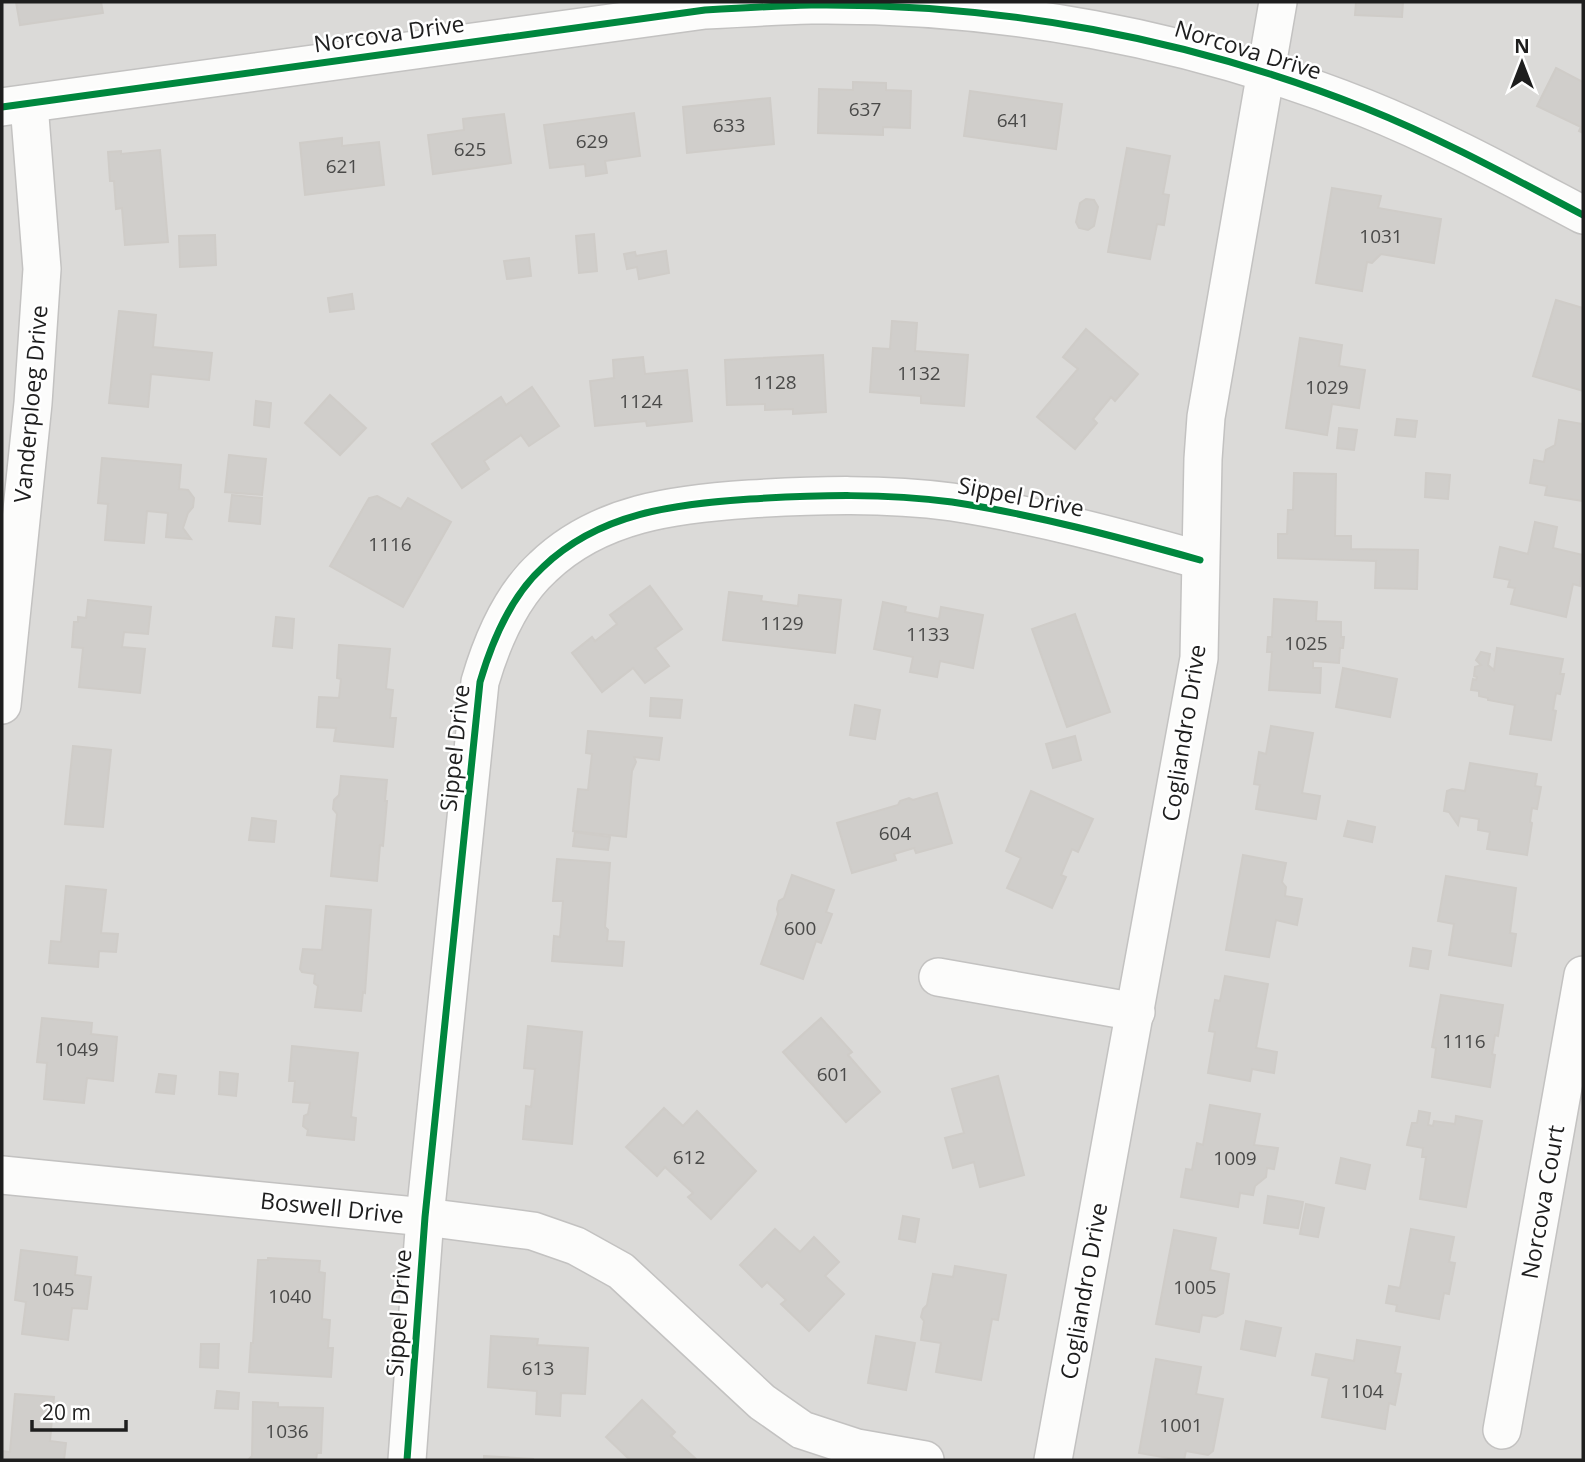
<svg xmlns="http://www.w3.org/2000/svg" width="1585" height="1462" font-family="'Open Sans',sans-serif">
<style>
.residential{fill:#dbdad8}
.building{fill:#d0cecb;stroke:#cfccc8;stroke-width:2}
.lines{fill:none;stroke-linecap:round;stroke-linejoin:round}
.street-casing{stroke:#c3c2c1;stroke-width:40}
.street{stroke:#fcfcfb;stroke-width:37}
.cycleway-casing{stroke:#fff;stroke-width:11}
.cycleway{stroke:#00873e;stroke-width:7}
.labels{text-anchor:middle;stroke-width:5;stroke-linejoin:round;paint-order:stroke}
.number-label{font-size:19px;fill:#4a4a49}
.street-label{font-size:23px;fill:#1e1e1e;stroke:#fff}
</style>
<rect width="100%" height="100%" fill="#eceae6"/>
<rect class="residential" x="2" y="2" width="1581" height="1458"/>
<g class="building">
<path d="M16,2H101L103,13L20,25Z"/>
<path d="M1356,2H1403L1402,17L1355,15Z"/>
<path d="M1556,68L1583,82V133L1579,131L1581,127L1537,106Z"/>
<path d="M853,82L886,83V90L911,91L910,128L883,127V135L818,133L819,89L853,90Z"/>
<path d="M970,91L1062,104L1056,149L964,136Z"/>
<path d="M770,98L774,144L687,153L683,107Z"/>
<path d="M634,113L640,156L605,161L607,173L586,176L585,164L550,168L544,125Z"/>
<path d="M504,114L511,163L433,174L428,135L464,130L463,119Z"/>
<path d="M342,138V146L379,142L384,185L305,195L300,143Z"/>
<path d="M1127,148L1170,156L1163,194L1169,195L1164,225L1157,224L1150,259L1108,252Z"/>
<path d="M160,150L168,242L125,245L122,208L116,209L114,181H110L108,152L121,151V154Z"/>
<path d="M1332,188L1381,196L1378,208L1441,219L1434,263L1381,254L1372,263L1367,262L1362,291L1316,283Z"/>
<path d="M1086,199L1094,200L1098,207L1094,226L1088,230L1079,228L1076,222L1080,203Z"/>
<path d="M594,234L597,271L579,273L576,236Z"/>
<path d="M215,235L216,265L180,267L179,236Z"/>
<path d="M666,251L669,273L639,279L637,267L627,269L624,254L635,252L636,256Z"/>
<path d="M529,258L531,276L507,279L504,261Z"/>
<path d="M352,294L354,309L330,312L328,298Z"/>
<path d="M1556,300L1583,308V391L1533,376Z"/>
<path d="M119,311L156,315L153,347L212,353L209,380L151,374L148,407L109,403Z"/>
<path d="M892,321L917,323L915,351L968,355L964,406L921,403V396L870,392L873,348L890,349Z"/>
<path d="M1086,329L1138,374L1115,401L1111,397L1093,419L1097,423L1075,449L1037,417L1078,369L1063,357Z"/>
<path d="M1300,338L1342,345L1339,366L1365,370L1359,408L1332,404L1327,435L1286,428Z"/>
<path d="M823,355L826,412L793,414V409L765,410V404L727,405L725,360Z"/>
<path d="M643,357L645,374L687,370L692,421L647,426L646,421L595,426L590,381L614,378L613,360Z"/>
<path d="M532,387L559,426L529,446L521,435L484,461L489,469L462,488L432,444L501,397L506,405Z"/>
<path d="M330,395L366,428L340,455L305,423Z"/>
<path d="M256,401L271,403L269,427L254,425Z"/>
<path d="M1397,419L1417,421L1415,437L1395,435Z"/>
<path d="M1559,420L1583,424V501L1545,495L1547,486L1530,483L1534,460L1544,462L1546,450L1555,445Z"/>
<path d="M1339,428L1357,430L1354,450L1337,448Z"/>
<path d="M229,455L266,459L262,495L225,492Z"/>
<path d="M102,458L181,465L179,489L188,490L194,498L193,507L188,513L183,528L191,539L166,537L168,513L147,511L144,543L105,540L108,504L98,503Z"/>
<path d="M1294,473L1336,474L1335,536H1351V549L1418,550L1417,589L1375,588L1376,561L1278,558V534H1287L1288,510H1293Z"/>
<path d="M1426,473L1450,475L1448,499L1425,497Z"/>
<path d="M232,495L262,498L260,524L229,521Z"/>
<path d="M377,496L401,509L408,498L451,522L403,607L330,566L369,498Z"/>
<path d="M1535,522L1557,527L1553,548L1583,555L1580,586L1573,584L1566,617L1511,604L1515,588L1508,587L1510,580L1494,577L1500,547L1528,554Z"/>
<path d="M650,586L682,629L655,648L669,666L645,683L633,668L602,692L572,653L592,637L595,641L617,624L610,615Z"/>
<path d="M729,592L762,596L761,601L798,606L799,595L841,600L835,653L723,640Z"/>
<path d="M1274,599L1317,602L1316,621L1341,622V637H1344L1343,648H1340L1339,663L1313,661V668H1321L1320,693L1269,690L1272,652H1267L1268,637H1272Z"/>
<path d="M88,600L151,607L148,634L124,632L122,647L145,649L140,693L79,687L83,648L72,647L74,622H78V617L86,618Z"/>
<path d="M883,602L906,607L905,612L939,619L941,607L983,615L973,668L940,661L937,677L910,672L913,657L874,649Z"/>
<path d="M1075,614L1110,712L1067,727L1032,629Z"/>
<path d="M276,617L294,619L292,648L273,646Z"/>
<path d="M339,645L390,649L386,689L393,690L390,718H396L393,747L334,741L336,728L317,727L319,697L339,698L341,679L337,678Z"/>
<path d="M1497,648L1563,659L1560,674H1564L1560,694L1556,693L1553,710L1556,711L1551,740L1510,734L1515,705L1488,700V698L1479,696V691L1471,690L1473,679L1476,680L1477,677L1474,676L1475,667L1481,665L1476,660L1481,652L1490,654L1488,665L1494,670Z"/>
<path d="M1343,668L1397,679L1390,717L1336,707Z"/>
<path d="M651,698L682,700L680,718L650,716Z"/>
<path d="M855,705L880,710L875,739L850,735Z"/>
<path d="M1271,726L1313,733L1302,793L1320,796L1316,819L1256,809L1260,785L1254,784L1259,752L1266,754Z"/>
<path d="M588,731L662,738L659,760L634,757L636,762L632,771L626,837L573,831L578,789L588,790L592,754L586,753Z"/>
<path d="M1075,736L1081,760L1053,768L1046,744Z"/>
<path d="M73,746L111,750L103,827L65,824Z"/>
<path d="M1470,763L1537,774L1535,786L1541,787L1537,809L1532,808L1530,822L1532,823L1527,855L1487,849L1490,832L1478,830L1479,819L1460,816L1458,825L1449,812L1444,811L1447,791L1452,789L1465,791Z"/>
<path d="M341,776L387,780L385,801H387L383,846L380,845L377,881L331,876L337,814L333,809L334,800L339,795Z"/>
<path d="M1031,791L1093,819L1078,852L1072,849L1061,875L1066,877L1052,908L1007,888L1021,858L1006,851Z"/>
<path d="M937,793L952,843L916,853L914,848L894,854L896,860L852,873L837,823L898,805L900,801L909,798L913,800Z"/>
<path d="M252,818L276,821L274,842L249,840Z"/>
<path d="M1348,821L1375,827L1372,842L1344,836Z"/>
<path d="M575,832L610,837L608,850L573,846Z"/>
<path d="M1243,855L1286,863L1282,882L1286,887L1285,896L1302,899L1297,925L1276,920L1269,957L1226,950Z"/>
<path d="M557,859L610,863L605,927L608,930L607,941L624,942L622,966L552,961L554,936L560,937L563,901H553Z"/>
<path d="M792,875L834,890L826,912L832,914L821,943L816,941L803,979L761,964L778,914L777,909L779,901L784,898Z"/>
<path d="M1446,876L1516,888L1510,933L1516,934L1511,966L1449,955L1454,924L1438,921Z"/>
<path d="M66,886L106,890L101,933L118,934L116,952L99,951L98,967L49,963L51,941L61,942Z"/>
<path d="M326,906L371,910L365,993L363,992L361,1011L315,1007L318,986L314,983L315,974L302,972L300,969L303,949L322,950Z"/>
<path d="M1413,948L1431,951L1428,969L1410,966Z"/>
<path d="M1225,976L1268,984L1256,1048L1277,1052L1274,1073L1252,1069L1250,1081L1208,1073L1215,1032L1209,1031L1215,1000L1220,1001Z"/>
<path d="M1441,995L1503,1005L1498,1036L1495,1035L1492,1054L1495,1055L1490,1087L1432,1077L1436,1048L1432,1047Z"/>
<path d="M42,1018L92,1023L91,1034L117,1037L113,1081L87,1078L84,1103L44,1099L47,1063L37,1062Z"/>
<path d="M821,1018L852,1052L848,1055L880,1092L846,1122L783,1052Z"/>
<path d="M528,1026L582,1032L572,1144L523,1139L526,1106L531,1107L535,1069L524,1068Z"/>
<path d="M292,1046L358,1053L351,1117L356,1118L354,1140L307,1135L308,1130L303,1126L304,1116L308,1114L310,1103L293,1102L295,1081H289Z"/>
<path d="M220,1072L238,1074L236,1096L219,1094Z"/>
<path d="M159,1074L176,1076L174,1094L156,1092Z"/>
<path d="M998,1076L1024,1175L980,1187L974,1162L953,1168L945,1138L964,1133L952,1089Z"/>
<path d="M1210,1105L1260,1114L1254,1145L1278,1148L1274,1169L1267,1168L1266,1177L1255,1186L1253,1195L1240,1193L1238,1207L1181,1197L1186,1169L1192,1170L1197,1143L1203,1145Z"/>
<path d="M664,1108L683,1126L697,1111L756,1171L711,1219L688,1197L693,1193L665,1167L657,1176L626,1147Z"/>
<path d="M1419,1111L1430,1113L1428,1125L1433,1126L1434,1121L1455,1124L1456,1116L1482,1121L1466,1207L1420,1199L1426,1157H1422L1423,1148L1407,1145L1412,1123H1417Z"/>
<path d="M1341,1158L1370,1165L1365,1189L1336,1183Z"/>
<path d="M1268,1196L1303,1202L1298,1228L1264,1223Z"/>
<path d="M1306,1204L1324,1208L1318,1237L1300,1234Z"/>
<path d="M903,1216L919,1219L915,1242L899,1239Z"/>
<path d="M775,1229L800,1252L814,1237L839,1262L825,1276L844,1294L809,1331L781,1304L786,1300L767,1282L762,1287L740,1265Z"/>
<path d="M1411,1229L1454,1237L1449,1262L1455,1263L1449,1294L1444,1293L1439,1319L1396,1311L1397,1305L1386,1303L1389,1286L1400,1288Z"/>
<path d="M1174,1230L1216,1238L1210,1270L1229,1274L1223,1313L1216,1317L1202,1315L1199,1332L1156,1324Z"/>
<path d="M21,1250L77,1257L75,1275L91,1277L87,1309L72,1308L68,1340L22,1334L26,1302L15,1300Z"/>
<path d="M268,1258L320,1261L319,1272L325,1273L322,1319L330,1320L328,1348H333L331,1377L249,1372L251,1343H253L258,1260H268Z"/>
<path d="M955,1266L1006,1275L998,1320L992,1319L981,1380L936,1372L941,1343L921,1340L924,1321L921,1317L923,1309L927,1305L933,1274L953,1277Z"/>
<path d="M1246,1321L1281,1328L1275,1356L1241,1349Z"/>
<path d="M491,1336L538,1339L537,1345L588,1348L585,1394L561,1393L560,1416L536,1414L537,1391L488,1387Z"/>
<path d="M876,1336L915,1343L906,1390L868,1383Z"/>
<path d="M1357,1340L1400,1347L1395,1373L1401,1374L1395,1405L1389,1403L1385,1429L1322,1417L1329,1378L1312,1375L1316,1354L1354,1361Z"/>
<path d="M201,1344H219L218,1368L200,1367Z"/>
<path d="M1156,1359L1201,1367L1196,1394L1223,1399L1213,1451L1208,1455L1186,1451L1184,1460H1180L1139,1453Z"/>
<path d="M217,1391L239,1393L238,1409L215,1408Z"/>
<path d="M15,1394L54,1397L50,1441L66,1443L64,1460H2V1451L10,1452Z"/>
<path d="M642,1400L675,1432L671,1436L697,1460H630L606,1437Z"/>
<path d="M253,1402L278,1403V1407L323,1408L321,1453H317L316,1460H248L252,1456Z"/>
<path d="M484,1456L534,1459L484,1460Z"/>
</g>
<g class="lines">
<defs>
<g id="street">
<path d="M2,107L705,10C740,8 775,6 811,5C1000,3 1189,38 1365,108C1440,138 1511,177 1583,215"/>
<path d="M2,705L33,403L42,269L29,104"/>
<path d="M938,977L1136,1012"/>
<path d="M2,1175L425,1217L533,1231L576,1246L621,1271L762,1402L802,1430L857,1448L925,1460"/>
<path d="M1502,1430L1583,975"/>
<path d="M407,1460L425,1217L480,682C492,641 510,597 543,567C599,513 675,504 750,499C816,495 885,493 952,502C1036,515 1118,537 1200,560"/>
<path d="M1053,1460L1199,658L1203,459L1206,417L1278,2"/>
</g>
</defs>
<use href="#street" class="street-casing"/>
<use href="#street" class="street"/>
<defs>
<g id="cycleway">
<path d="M2,107L705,10C740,8 775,6 811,5C1000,3 1189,38 1365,108C1440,138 1511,177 1583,215"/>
<path d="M407,1460L425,1217L480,682C492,641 510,597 543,567C599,513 675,504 750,499C816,495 885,493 952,502C1036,515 1118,537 1200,560"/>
</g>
</defs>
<use href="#cycleway" class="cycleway-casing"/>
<use href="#cycleway" class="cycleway"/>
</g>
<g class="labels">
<g class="number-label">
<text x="865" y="116">637</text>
<text x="1013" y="127">641</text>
<text x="729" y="132">633</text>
<text x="592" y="148">629</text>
<text x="470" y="156">625</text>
<text x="342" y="173">621</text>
<text x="1381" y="243">1031</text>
<text x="919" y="380">1132</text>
<text x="775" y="389">1128</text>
<text x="1327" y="394">1029</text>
<text x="641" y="408">1124</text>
<text x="390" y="551">1116</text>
<text x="782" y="630">1129</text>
<text x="928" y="641">1133</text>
<text x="1306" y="650">1025</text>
<text x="895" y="840">604</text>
<text x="800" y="935">600</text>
<text x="1464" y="1048">1116</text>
<text x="77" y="1056">1049</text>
<text x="833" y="1081">601</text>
<text x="689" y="1164">612</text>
<text x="1235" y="1165">1009</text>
<text x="1195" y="1294">1005</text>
<text x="53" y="1296">1045</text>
<text x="290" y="1303">1040</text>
<text x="538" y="1375">613</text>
<text x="1362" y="1398">1104</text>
<text x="1181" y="1432">1001</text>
<text x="287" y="1438">1036</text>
</g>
<g class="street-label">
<text transform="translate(389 34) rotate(-8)" y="8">Norcova Drive</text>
<text transform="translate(1248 50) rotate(17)" y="8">Norcova Drive</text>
<text transform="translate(31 404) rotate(-85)" y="8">Vanderploeg Drive</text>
<text transform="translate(1021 497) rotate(11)" y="8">Sippel Drive</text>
<text transform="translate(1184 733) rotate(-81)" y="8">Cogliandro Drive</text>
<text transform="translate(455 748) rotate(-84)" y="8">Sippel Drive</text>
<text transform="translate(1543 1202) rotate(-80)" y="8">Norcova Court</text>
<text transform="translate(332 1208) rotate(6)" y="8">Boswell Drive</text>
<text transform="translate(1084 1291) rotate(-80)" y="8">Cogliandro Drive</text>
<text transform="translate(399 1313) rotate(-86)" y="8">Sippel Drive</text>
</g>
</g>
<rect width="1585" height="1462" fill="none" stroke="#1e1e1e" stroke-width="7"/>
<g transform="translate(1522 63)" stroke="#ffffff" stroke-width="5" paint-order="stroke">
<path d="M0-5L12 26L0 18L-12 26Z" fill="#1e1e1e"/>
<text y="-10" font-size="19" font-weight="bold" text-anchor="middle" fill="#1e1e1e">N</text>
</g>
<path d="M32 1420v10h94v-10" fill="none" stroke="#1e1e1e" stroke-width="3.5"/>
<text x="42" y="1420" font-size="21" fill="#1e1e1e" stroke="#ffffff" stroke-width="5" paint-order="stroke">20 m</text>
</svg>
